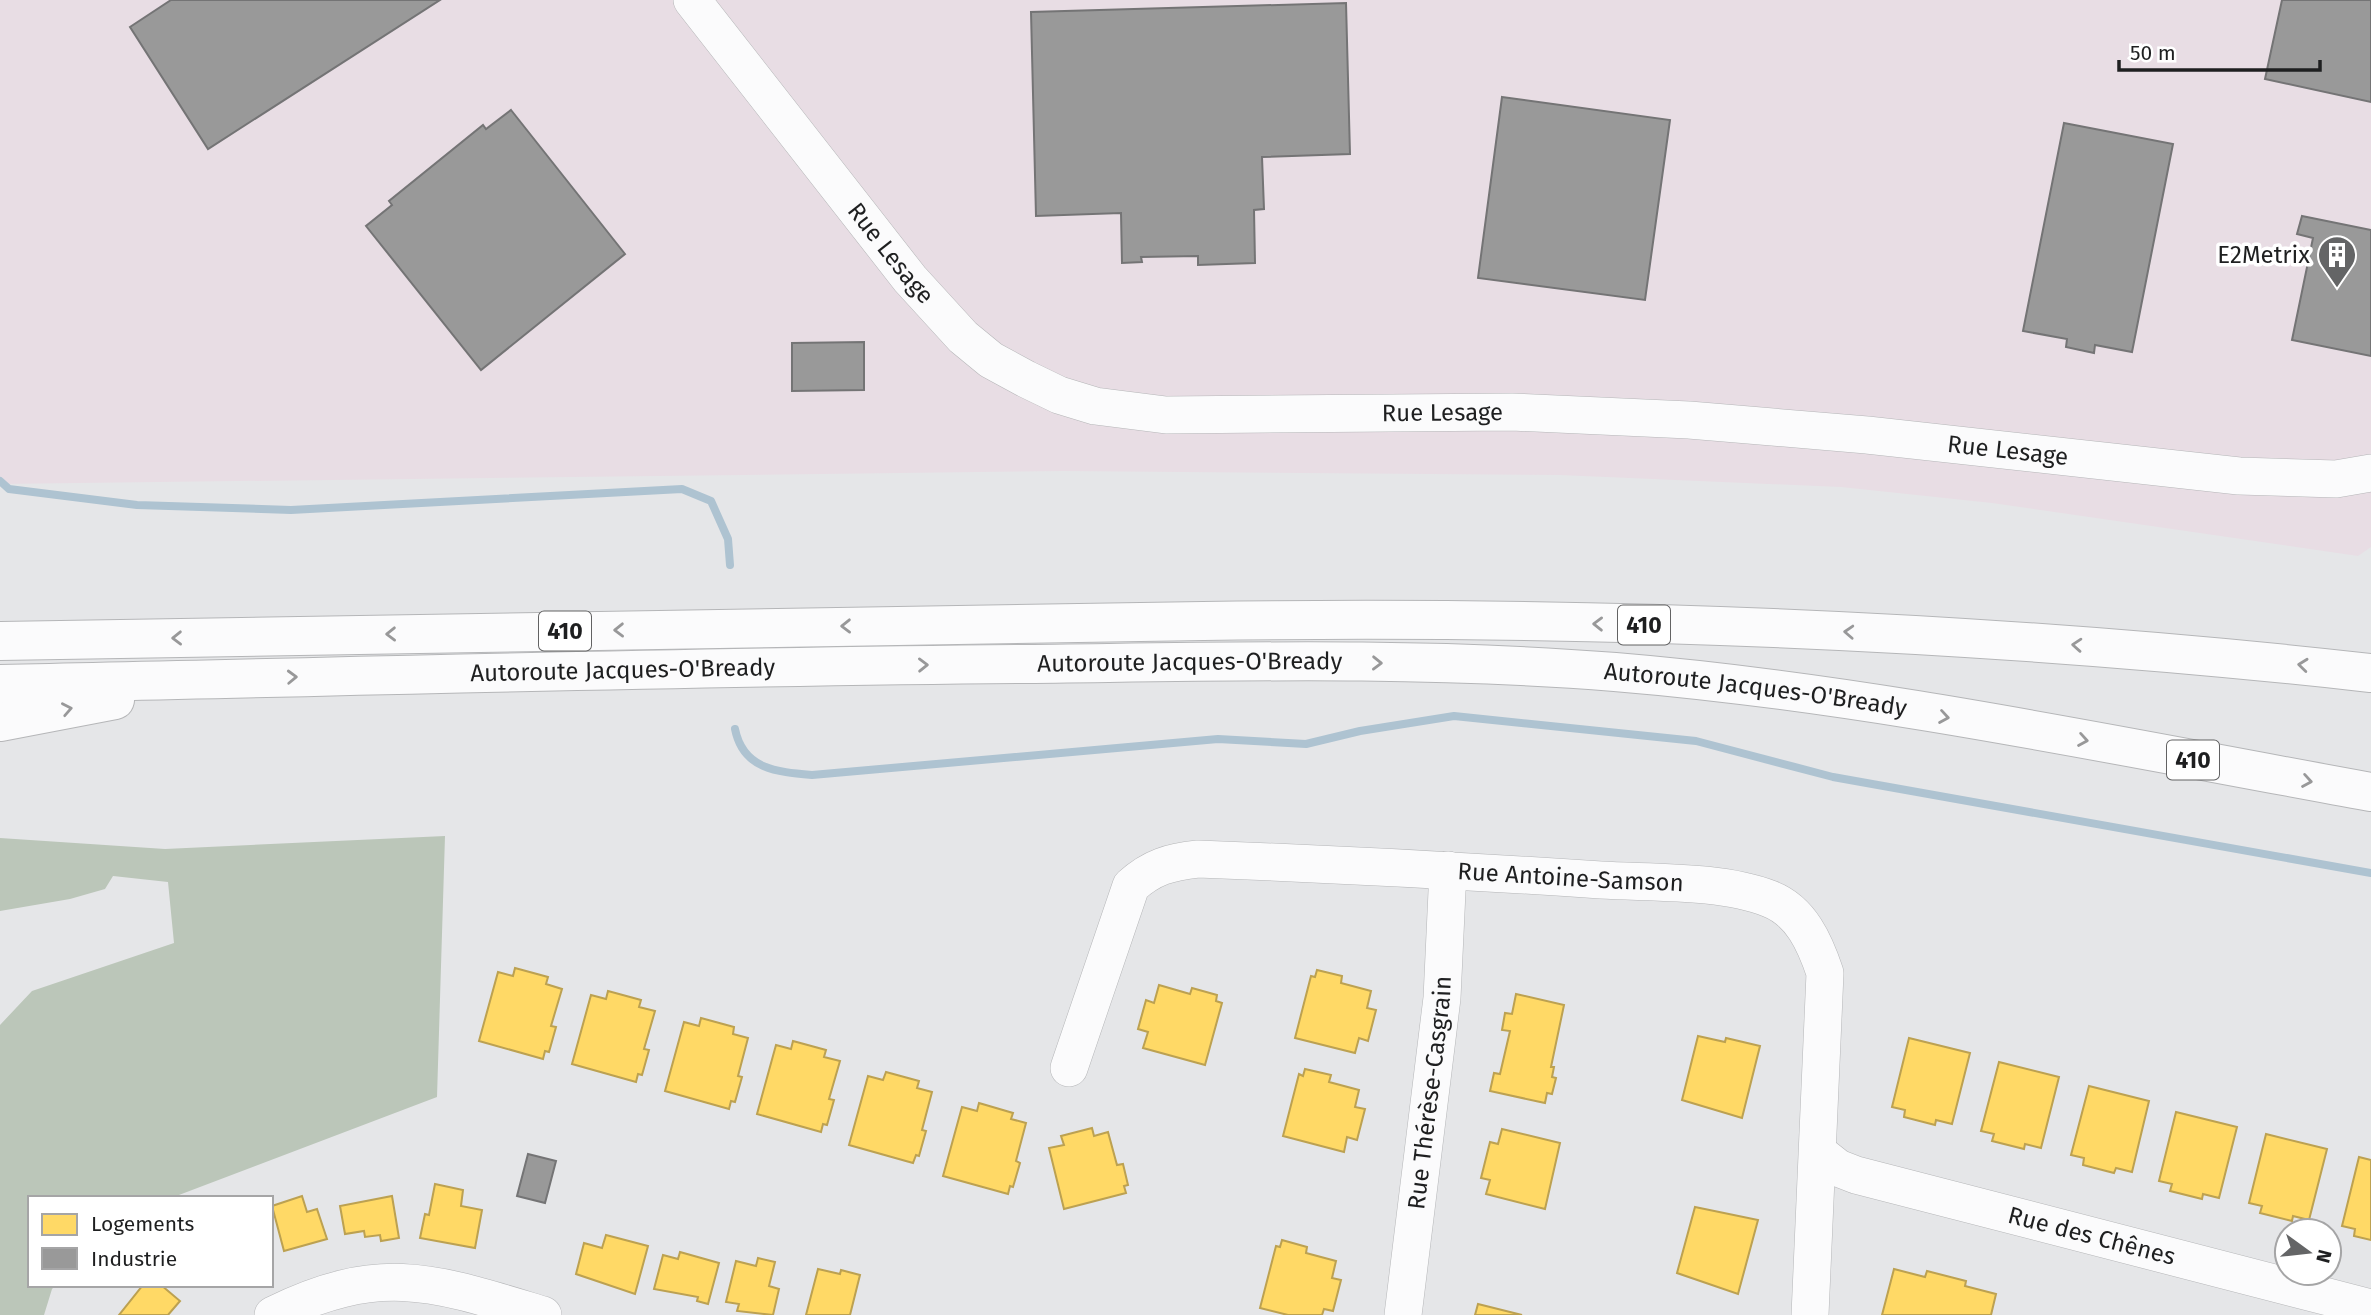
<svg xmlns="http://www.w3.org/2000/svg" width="2371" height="1315" font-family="'Fira Sans',sans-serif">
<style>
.industrial{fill:#e8dde4}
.forest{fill:#bbc6b9}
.homes{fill:#ffd966;stroke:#bca151;stroke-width:2}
.industry{fill:#999;stroke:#747475;stroke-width:2}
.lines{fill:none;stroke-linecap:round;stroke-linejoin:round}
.stream{stroke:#aec3d1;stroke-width:8}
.minor-casing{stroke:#b5b6b8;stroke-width:38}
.highway-casing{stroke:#b5b6b8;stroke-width:40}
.minor{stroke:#fbfbfc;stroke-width:37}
.highway{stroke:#fbfbfc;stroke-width:38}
.oneway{stroke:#989899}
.labels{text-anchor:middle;stroke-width:7;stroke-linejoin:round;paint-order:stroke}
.shield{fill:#fff;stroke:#626263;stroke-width:2}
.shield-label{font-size:23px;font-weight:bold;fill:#1e1f20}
.street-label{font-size:24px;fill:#1e1f20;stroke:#fff}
.poi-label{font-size:24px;fill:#1e1f20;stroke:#fff;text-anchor:end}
</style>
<rect width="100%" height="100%" fill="#e5e6e8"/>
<path class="industrial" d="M0,0H2371V547L2358,556L1992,503L1841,487L1560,475L1064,471L0,484Z"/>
<path class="forest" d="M445,836L437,1097L171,1198H30V1285H56L52,1289L44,1315H0V1025L32,991L174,943L168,882L113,876L105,889L70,899L0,911V838L165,849Z"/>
<g class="homes">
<path d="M515,968L548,977L546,984L562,989L551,1026L556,1027L549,1052L545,1051L543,1059L479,1041L498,972L513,976Z"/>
<path d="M1317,970L1342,976L1341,983L1371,991L1367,1008L1376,1010L1368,1041L1359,1038L1355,1053L1295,1038L1311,976L1315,977Z"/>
<path d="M1159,985L1190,994L1192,988L1217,995L1216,1001L1222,1003L1205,1065L1143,1048L1148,1032L1138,1029L1146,1000L1154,1003Z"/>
<path d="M608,991L641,1000L639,1007L655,1011L644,1049L649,1050L642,1075L638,1074L636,1082L572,1064L591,995L606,999Z"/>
<path d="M1516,994L1564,1005L1551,1067H1554L1552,1077L1556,1078L1552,1094L1547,1093L1545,1103L1490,1091L1494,1073L1500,1074L1510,1031L1502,1030L1505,1013L1512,1014Z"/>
<path d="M701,1018L734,1027L733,1034L748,1038L738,1076L742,1077L735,1102L731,1101L729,1109L665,1091L684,1022L699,1026Z"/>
<path d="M1698,1036L1725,1042L1726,1038L1760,1046L1742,1118L1682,1100Z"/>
<path d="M1909,1038L1970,1053L1952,1124L1936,1120L1935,1125L1904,1117L1905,1110L1892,1107Z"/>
<path d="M793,1041L826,1050L824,1057L840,1061L829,1099L834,1100L827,1125L823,1124L821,1132L757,1114L776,1045L791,1049Z"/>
<path d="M1999,1062L2059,1077L2041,1148L2025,1144L2024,1149L1992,1141L1994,1134L1981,1131Z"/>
<path d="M1305,1069L1331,1075L1329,1082L1359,1090L1355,1107L1365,1109L1357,1140L1347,1137L1344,1152L1283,1136L1299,1074L1303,1076Z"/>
<path d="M886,1072L919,1081L917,1088L932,1092L922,1130L926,1131L919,1156L916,1155L913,1163L849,1145L868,1076L883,1080Z"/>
<path d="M2089,1086L2149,1101L2132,1172L2116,1168L2114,1173L2083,1165L2084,1158L2071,1155Z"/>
<path d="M979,1103L1013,1113L1011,1119L1026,1123L1016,1161L1020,1163L1013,1187L1010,1186L1008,1194L943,1176L962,1107L977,1111Z"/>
<path d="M2176,1112L2237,1127L2219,1198L2203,1194L2202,1199L2170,1191L2172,1184L2159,1181Z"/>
<path d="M1092,1128L1094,1136L1108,1132L1117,1165L1123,1164L1128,1185L1124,1186L1126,1193L1064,1209L1049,1148L1064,1145L1061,1136Z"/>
<path d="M1502,1129L1560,1143L1545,1209L1486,1194L1490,1180L1481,1178L1490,1142L1498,1144Z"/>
<path d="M2266,1134L2327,1149L2309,1220L2293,1216L2292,1221L2260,1213L2262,1206L2249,1203Z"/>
<path d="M2359,1157L2371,1160V1240L2354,1236L2355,1229L2342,1226Z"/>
<path d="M435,1184L463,1190L461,1206L482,1210L475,1248L420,1238L425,1214L429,1215Z"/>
<path d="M302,1196L307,1212L317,1209L327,1239L284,1251L272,1206Z"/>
<path d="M392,1196L399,1238L381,1241L380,1235L365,1237L364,1231L345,1234L340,1206Z"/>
<path d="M1695,1207L1758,1220L1738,1294L1677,1273Z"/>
<path d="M606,1235L648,1246L635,1294L576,1274L584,1243L602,1248Z"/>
<path d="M1282,1240L1307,1247L1306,1253L1336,1261L1332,1278L1341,1280L1333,1311L1324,1309L1322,1315H1288L1260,1308L1276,1246L1280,1247Z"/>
<path d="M680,1252L719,1263L708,1304L697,1301L698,1297L654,1289L663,1255L678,1259Z"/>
<path d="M758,1258L775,1262L769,1286L779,1289L773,1315L737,1311L739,1304L726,1302L736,1261L756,1266Z"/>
<path d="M818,1269L840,1274L841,1270L860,1275L850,1315H806Z"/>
<path d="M1894,1269L1925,1277L1927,1271L1966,1281L1965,1286L1996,1294L1991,1315H1882Z"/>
<path d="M143,1285H161L180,1301L168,1315H119Z"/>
<path d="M1478,1304L1522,1315H1475Z"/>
</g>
<g class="industry">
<path d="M171,0H440L208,149L130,27Z"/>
<path d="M2282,0H2371V102L2265,79Z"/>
<path d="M1346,3L1350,154L1262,157L1264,209L1254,210L1255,263L1198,265V256L1141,257L1142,262L1122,263L1121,213L1036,216L1031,12Z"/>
<path d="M1502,97L1670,120L1645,300L1478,278Z"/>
<path d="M511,110L625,254L481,370L366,226L392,205L389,201L483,125L486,129Z"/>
<path d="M2064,123L2173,144L2132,352L2095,345L2094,353L2066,347L2067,339L2023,331Z"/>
<path d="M2302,216L2371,230V356L2292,340L2313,238L2297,234Z"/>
<path d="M864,342V390L792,391V343Z"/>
<path d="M528,1154L556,1161L545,1203L517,1196Z"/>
</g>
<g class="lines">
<g class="stream">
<path d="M0,481L9,489L137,505L291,510L682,489L711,501L728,539L730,565"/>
<path d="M735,729C743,769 776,772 812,775L1218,739L1306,744L1360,731L1454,716L1696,741L1833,777L2371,873"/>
</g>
<defs>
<g id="minor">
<path id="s1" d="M692,0L910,279L963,337L991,360L1026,379L1059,395L1095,406L1166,415L1512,412L1689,420L1867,435L2239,476L2336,479L2371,473"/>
<path id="s2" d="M1069,1068L1131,886C1152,867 1170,862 1198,859C1332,864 1467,871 1601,880C1653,883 1722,880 1770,899C1801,911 1815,943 1825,973L1810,1315"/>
<path id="s3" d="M1819,1153L1838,1168L1856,1175L2371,1308"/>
<path d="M273,1315C381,1262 434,1282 543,1315"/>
<path id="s4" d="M1403,1315L1442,998L1448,870"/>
</g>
<g id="highway">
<path d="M0,641L1203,621C1592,615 1984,630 2371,673"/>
<path id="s5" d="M0,684C339,677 678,667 1017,664C1216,662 1416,656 1615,672C1869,693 2121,747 2371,792"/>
<path d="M0,722L115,700"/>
</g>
</defs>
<use href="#minor" class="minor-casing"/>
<use href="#highway" class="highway-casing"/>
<use href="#minor" class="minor"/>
<use href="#highway" class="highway"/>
</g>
<defs><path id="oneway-chevron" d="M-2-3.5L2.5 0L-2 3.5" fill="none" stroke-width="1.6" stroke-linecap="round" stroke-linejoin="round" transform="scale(1.75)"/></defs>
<g class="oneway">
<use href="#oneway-chevron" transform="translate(1598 624) rotate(-179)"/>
<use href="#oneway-chevron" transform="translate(846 626) rotate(179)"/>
<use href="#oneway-chevron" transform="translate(619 630) rotate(179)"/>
<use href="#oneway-chevron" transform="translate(1849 632) rotate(-177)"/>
<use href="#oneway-chevron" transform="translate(391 634) rotate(179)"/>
<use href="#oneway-chevron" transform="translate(177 638) rotate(179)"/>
<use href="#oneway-chevron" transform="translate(2077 645) rotate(-176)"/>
<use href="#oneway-chevron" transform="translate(1377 663) rotate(1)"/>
<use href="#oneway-chevron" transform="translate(923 665) rotate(-1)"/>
<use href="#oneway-chevron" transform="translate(2303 665) rotate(-174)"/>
<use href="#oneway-chevron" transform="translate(292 677) rotate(-2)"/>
<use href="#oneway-chevron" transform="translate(67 709) rotate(-11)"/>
<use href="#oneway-chevron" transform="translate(1944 717) rotate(9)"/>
<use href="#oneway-chevron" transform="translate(2083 740) rotate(10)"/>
<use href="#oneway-chevron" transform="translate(2307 781) rotate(10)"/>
</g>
<defs>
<symbol id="building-pin" viewBox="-11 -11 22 30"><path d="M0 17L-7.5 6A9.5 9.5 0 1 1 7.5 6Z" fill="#646566" stroke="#fff"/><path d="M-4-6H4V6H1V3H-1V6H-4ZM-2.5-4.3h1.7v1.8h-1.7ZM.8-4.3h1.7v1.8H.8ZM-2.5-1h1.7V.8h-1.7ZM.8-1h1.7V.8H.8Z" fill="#fff"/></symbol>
</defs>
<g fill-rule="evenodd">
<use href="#building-pin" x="2315" y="233" width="44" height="60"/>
</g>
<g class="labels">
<g class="shield">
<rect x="1618" y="605.5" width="52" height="39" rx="5"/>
<rect x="539" y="611.5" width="52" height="39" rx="5"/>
<rect x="2167" y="740.5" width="52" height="39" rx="5"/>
</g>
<g class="shield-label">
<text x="1644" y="633">410</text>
<text x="565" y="639">410</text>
<text x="2193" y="768">410</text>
</g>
<g class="street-label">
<text dy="8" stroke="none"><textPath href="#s1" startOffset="322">Rue Lesage</textPath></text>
<text dy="8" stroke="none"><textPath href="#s1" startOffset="931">Rue Lesage</textPath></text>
<text dy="8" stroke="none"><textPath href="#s1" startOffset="1498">Rue Lesage</textPath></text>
<text dy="8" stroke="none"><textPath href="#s5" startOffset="1190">Autoroute Jacques-O'Bready</textPath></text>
<text dy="8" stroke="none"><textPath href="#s5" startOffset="623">Autoroute Jacques-O'Bready</textPath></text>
<text dy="8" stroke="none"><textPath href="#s5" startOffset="1757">Autoroute Jacques-O'Bready</textPath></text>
<text dy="8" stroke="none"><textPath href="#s2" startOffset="639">Rue Antoine-Samson</textPath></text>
<text dy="8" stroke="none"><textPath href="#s4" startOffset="224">Rue Thérèse-Casgrain</textPath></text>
<text dy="8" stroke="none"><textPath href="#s3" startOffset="287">Rue des Chênes</textPath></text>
</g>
<g class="poi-label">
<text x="2310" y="263">E2Metrix</text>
</g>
</g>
<rect x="28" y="1196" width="245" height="91" fill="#ffffff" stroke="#a5a5a6" stroke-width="2"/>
<rect x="42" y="1214" width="35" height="21" fill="#ffd966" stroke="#a5a5a6" stroke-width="2"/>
<text x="91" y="1231" font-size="21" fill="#1e1f20">Logements</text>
<rect x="42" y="1248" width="35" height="21" fill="#999999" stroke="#a5a5a6" stroke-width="2"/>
<text x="91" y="1266" font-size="21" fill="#1e1f20">Industrie</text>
<g transform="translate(2308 1252) rotate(105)"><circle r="33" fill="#ffffff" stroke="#a5a5a6" stroke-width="2"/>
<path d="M0-5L12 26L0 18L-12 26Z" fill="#646566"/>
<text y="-10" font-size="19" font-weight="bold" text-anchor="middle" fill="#1e1f20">N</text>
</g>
<path d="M2119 60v10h201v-10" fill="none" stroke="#1e1f20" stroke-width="3.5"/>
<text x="2130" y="60" font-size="21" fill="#1e1f20" stroke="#ffffff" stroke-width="5" paint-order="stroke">50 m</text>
</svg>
